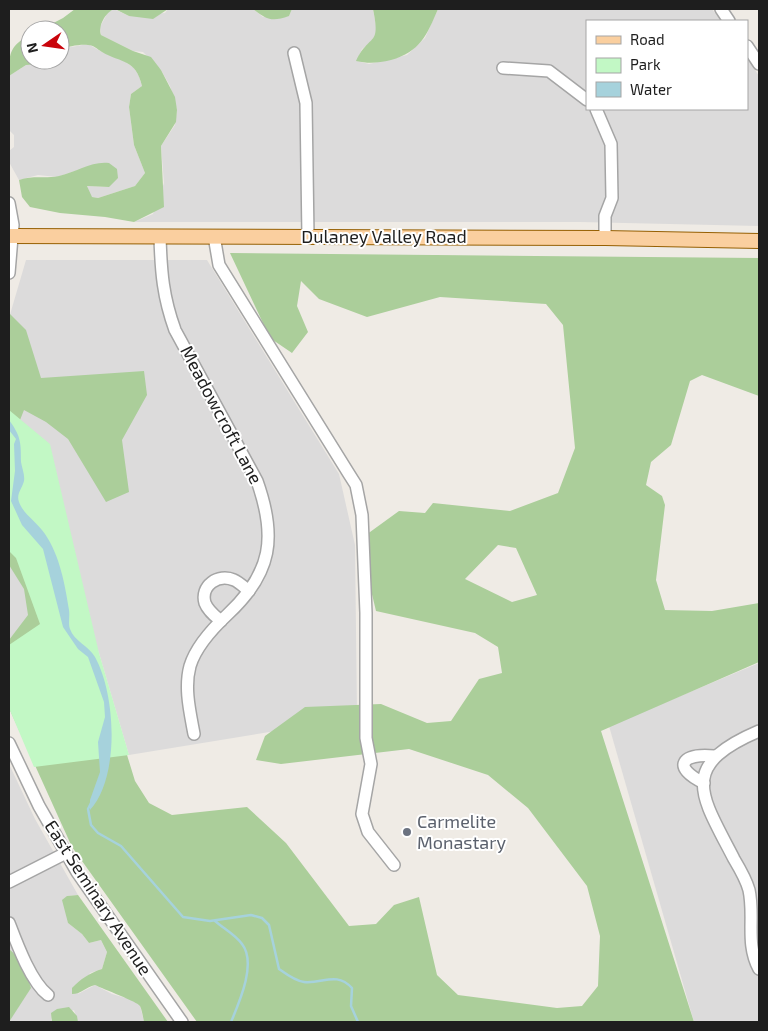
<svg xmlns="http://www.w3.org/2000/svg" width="768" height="1031" font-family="'Exo 2',sans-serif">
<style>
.residential{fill:#dcdbdb}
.forest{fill:#abce9a;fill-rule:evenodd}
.park{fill:#c2f8c5}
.water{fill:#a6d2dc}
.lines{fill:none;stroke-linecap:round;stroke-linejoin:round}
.stream{stroke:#a6d2dc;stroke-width:2.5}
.minor-casing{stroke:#a5a5a5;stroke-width:14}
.major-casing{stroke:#966003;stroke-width:16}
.minor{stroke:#fff;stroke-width:11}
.major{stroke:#facf9f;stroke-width:14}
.worship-dot{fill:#6b7280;stroke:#fff;stroke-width:2}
.labels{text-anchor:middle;stroke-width:4;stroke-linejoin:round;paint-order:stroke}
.street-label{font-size:18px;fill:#1e1e1e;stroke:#fff}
.worship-label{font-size:18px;fill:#5b616d;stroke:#fff;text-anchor:start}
</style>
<rect width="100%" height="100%" fill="#efebe5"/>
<g class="residential">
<path d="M114,9L129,16L165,13L168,9H253L263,17L289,16L292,9H373L377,31L372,42L362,49L357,61L369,64L407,55L425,38L438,9H712L721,21H587V109H747V58L759,76V226L580,222H134L153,214L164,183L161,146L175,125L177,110L170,86L161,70L143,52L133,51L101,35L100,27L108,12Z"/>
<path d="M88,44L102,52L120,58L134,68L139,76L142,86L131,94L129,107L134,145L145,173L135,186L98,198L91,197L87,186L109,187L75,171L57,177L38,175L19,180L9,162V151L14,147V135L9,130V76L26,65L40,64L45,60H60V49Z"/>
<path d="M26,260H207L339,474L355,545L357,714L288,729L129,755L99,653L9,410V318Z"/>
<path d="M9,551L40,624L9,645Z"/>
<path d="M759,663V1022H694L609,726Z"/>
<path d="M9,764L35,819L78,895L67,896L68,923L82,934L89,943L101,940L107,952L102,969L90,973L78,994L95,985L112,994L136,1001L140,1005L144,1022H78L74,1010L51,1019L52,1022H9Z"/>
</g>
<g class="forest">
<path d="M75,9H114C105,13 98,26 101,35L133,51L151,57L161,70L175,97L177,110L176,122L161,146L164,207L134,222L105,217L60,213L30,207L22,197L19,180C33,175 45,179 59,176C77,172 91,161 109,163L117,169L118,178L109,187L87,186L92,197L98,198L135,186L145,173L134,145L129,107L131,94L142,86C136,59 121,63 102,52C97,49 94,45 88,45C79,44 68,47 60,49V30H40L63,18Z"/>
<path d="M115,9H168L153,19L129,16Z"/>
<path d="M253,9H292L289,16C272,22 267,20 253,9Z"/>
<path d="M373,9H438C427,35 420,52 391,60C378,63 369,64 356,61C370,32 381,48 373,9Z"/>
<path d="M30,35V60H45L40,64L26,65L9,76C9,54 9,46 30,35Z"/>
<path d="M230,253L759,258V396L702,375L690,381L671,445L651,462L646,485L662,496L665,505L656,580L665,610L712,611L759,603V662L601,731L694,1022H197L72,847L9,708V640L28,615L24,589L9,565V313L26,330L41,378L144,371L147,395L122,440L129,492L106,502L68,439L46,422L24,410L14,435L50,504L135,781L149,803L172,815L247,807L286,843L349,926L376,924L394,905L419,897L437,975L458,995L557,1008L582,1006L598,986L600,936L587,886L528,808L488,775L409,749L281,764L256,760L265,736L305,707L381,704L427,723L451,721L479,679L502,673L498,647L475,633L376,611L359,540L399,511L425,513L433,503L510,511L558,493L575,448L563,325L546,304L440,297L367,317L319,299L301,281L297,306L308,332L292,353L270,338ZM498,545L516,548L537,595L512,602L465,579Z"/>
<path d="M78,895L168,1022H144C143,1017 142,1010 140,1006C138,1002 103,989 95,985C86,987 81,994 72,994V988C81,979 89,973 102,969L107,952L101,940L89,943L82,934L68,923L62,900L67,896Z"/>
<path d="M9,949C20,957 27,974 31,988L9,1022Z"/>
<path d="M69,1007L77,1016L78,1022H52L51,1013L57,1009Z"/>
</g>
<path class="park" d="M9,410L50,444L99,653L129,755L34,767L9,708V645L40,624L16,558L9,551Z"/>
<path class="water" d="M9,420C21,436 21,443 21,462C22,468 25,475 24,481C22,489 16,494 19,502C23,514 38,523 45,534C60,556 65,585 69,610C70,616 68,624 70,629C74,641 89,646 95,657C116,695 120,777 90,810V800L100,772L98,742L105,717L104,702L88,657L78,649L63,627L43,549L22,525L11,501L15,471L14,444L16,439L9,430Z"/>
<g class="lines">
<g class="stream">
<path d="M91,803L88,809L91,825L98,833L121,846L183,917L210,921L251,915L262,918L269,925L279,969C286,974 295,981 304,982C323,984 336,971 352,988L351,1006L358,1022"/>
<path d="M215,921C223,928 236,935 242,944C257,963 239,1003 231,1022"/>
</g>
<defs>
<g id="minor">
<path d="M721,9L729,21"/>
<path d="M747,46L759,64"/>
<path d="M294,53L306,103L308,237"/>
<path d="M503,68L549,71L587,100"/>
<path d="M596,109L611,144L612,198L605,216V238"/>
<path d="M9,203L13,225L9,273"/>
<path d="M214,236L219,265L349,474L356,485L362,515L366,613V738L371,764L362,814L368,832L394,865"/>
<path d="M160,237C161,272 163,297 175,330L257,481C277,537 272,573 228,614C213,628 196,646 190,666C184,688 190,712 194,734"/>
<path d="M221,621C215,616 208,611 205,603C200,586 218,573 234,580C239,582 245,588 249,591"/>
<path d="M759,731C677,766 701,795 734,859C740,869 746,879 749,890C755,917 745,943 759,969"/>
<path d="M9,743L39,806L77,872L182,1022"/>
<path d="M704,783C671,767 682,753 714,756"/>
<path d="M9,882L66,853"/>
<path d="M9,923C17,944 31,982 48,995"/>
</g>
<path id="major" d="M9,236L605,238L759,241"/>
</defs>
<use href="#minor" class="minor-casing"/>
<use href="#major" class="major-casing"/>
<use href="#minor" class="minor"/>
<use href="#major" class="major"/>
</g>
<circle class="worship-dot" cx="407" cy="832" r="5"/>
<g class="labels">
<g class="street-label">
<text x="384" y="243">Dulaney Valley Road</text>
<text transform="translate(221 415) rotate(62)" y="6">Meadowcroft Lane</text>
<text transform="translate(98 898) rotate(57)" y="6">East Seminary Avenue</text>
</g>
<g class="worship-label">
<text x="417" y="828">Carmelite<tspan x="417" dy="21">Monastary</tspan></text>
</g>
</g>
<rect width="768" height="1031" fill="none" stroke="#1e1e1e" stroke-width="20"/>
<rect x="586" y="20" width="162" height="90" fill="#ffffff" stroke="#a5a5a5"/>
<rect x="596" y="36" width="25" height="8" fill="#facf9f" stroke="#a5a5a5"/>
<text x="630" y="45" font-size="15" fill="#1e1e1e">Road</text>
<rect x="596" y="58" width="25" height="15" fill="#c2f8c5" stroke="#a5a5a5"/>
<text x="630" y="70" font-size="15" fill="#1e1e1e">Park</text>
<rect x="596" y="82" width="25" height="15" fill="#a6d2dc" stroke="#a5a5a5"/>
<text x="630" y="95" font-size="15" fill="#1e1e1e">Water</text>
<g transform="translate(45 45) rotate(257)"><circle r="24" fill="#ffffff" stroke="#a5a5a5"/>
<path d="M0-4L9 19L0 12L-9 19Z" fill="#c9040b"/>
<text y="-8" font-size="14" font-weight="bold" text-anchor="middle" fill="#1e1e1e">N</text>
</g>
</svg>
